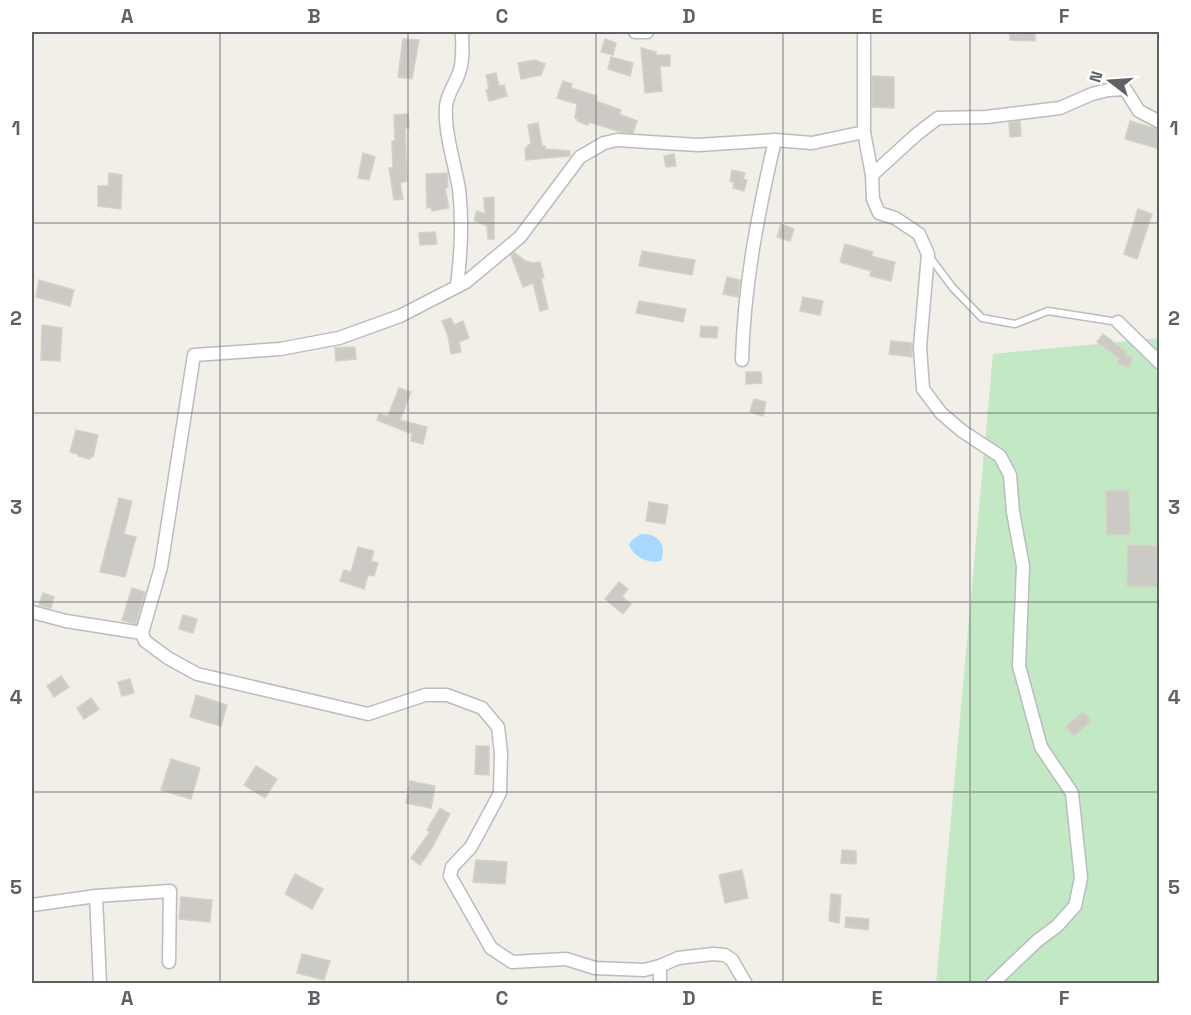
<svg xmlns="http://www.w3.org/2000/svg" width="1191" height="1015" font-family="'Space Grotesk',sans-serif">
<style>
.green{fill:#c3e8c4}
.water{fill:#a8d8ff}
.building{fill:#cccac4;stroke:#d6d1c5;stroke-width:1.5}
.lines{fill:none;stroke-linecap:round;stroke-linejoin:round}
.lane-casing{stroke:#b9bcc0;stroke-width:9}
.street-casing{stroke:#b9bcc0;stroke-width:15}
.lane{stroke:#fff;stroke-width:6}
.street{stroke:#fff;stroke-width:12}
.grid{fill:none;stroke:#5e6267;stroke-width:1.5;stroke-opacity:0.55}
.neatline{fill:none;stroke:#5e6267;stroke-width:2}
.grid-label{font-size:20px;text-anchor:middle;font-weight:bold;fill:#5e6267}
</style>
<rect width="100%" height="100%" fill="#f1efe7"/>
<path class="green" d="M1159,338V983L936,984L993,354Z"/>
<path class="water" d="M641,534C659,533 667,546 661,561C648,564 634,557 629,545L632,540Z"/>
<g class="building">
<path d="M1010,32H1035V41L1010,40Z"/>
<path d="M403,39L419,40L412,79L398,77Z"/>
<path d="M605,39L616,43L613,55L601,52Z"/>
<path d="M641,48L656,52V55H670V66H660L662,91L645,93Z"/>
<path d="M611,57L633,63L630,76L608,69Z"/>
<path d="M535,60L545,64L541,75L521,79L518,63Z"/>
<path d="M496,73L499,86L504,85L507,96L489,101L486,90L489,89L486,75Z"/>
<path d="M872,76L894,77V108L872,107Z"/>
<path d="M563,81L572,84L571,88L597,96L596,101L621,110L619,114L637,121L633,133L621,132L589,122L588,125L577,121L578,119L575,118L577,104L557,98Z"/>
<path d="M408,114L409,128H405L407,181L400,183L403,199L394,200L389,168H393L392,141H395L394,115Z"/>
<path d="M1020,121L1021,136L1010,137L1009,123Z"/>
<path d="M1130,121L1160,130V149L1125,139Z"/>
<path d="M538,123L542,146H545L546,149L570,151V156L526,160L525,148L528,147V145L531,144L528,125Z"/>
<path d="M363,153L375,157L369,180L358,178Z"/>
<path d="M674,154L676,166L666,167L664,156Z"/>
<path d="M732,170L745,173L743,179L747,180L744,191L733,188L734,183L730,181Z"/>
<path d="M109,173L122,175L121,209L98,206V186H108Z"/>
<path d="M447,173L448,188H445L449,208L432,211L431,207L427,208L426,174Z"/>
<path d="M494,197V239H488L487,226L474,220L477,211L485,214L484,198Z"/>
<path d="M1138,209L1152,214L1137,259L1124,254Z"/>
<path d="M781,224L794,229L790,241L777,237Z"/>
<path d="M435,232L437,244L420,245L419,233Z"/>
<path d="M845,244L873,252L871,256L895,262L891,281L870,276L871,271L840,262Z"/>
<path d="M642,251L695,260L692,275L639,266Z"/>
<path d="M514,252L525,261L533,263L540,262L544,278H541L548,309L540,311L533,283L523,287L511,255Z"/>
<path d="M727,277L740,280L738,297L723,294Z"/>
<path d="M39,280L74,290L70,306L36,297Z"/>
<path d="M803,297L823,301L820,315L800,311Z"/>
<path d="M639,301L686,309L683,322L636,313Z"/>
<path d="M451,318L454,325L463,321L469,338L459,342L461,352L451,354L448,336L442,321Z"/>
<path d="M42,325L62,328L60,361L41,360Z"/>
<path d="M701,326L718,327L717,338L700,337Z"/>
<path d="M1103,334L1126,352L1124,355L1132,358L1129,367L1117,363L1119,358L1097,342Z"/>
<path d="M891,341L912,343V357L889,354Z"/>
<path d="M355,347L356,359L336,361L335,348Z"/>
<path d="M746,372H761L762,383L746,384Z"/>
<path d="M399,388L411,392L400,420L427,427L423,444L411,441L412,434L377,420L379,414L388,416Z"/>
<path d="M754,399L766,402L763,416L750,412Z"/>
<path d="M76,430L98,435L93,457H90V459L78,456V454L70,452Z"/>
<path d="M1129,490L1130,534L1107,535L1106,491Z"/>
<path d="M119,498L132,501L124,534L136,537L125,577L100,572Z"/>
<path d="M649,502L668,505L665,524L646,521Z"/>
<path d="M1128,545L1160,546V587L1127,586Z"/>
<path d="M358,547L374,551L371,561L378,563L374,576L368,575L364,589L340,581L344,570L351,572Z"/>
<path d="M619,582L628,589L622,597L631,604L623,614L605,599Z"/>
<path d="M132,588L145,592L136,624L122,620Z"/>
<path d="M43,593L54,597L51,608L39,605Z"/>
<path d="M183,615L197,619L193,633L179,629Z"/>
<path d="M61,676L69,687L54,697L47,686Z"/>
<path d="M130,679L134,693L122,696L118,682Z"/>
<path d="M196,695L227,705L221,726L190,717Z"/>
<path d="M91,698L99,709L84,719L77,708Z"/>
<path d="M1083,712L1091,721L1074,736L1066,726Z"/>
<path d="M476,746H489V775L475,774Z"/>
<path d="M171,759L200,768L191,799L161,790Z"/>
<path d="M256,766L277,779L265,798L244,785Z"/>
<path d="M410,781L435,786L431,808L406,803Z"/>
<path d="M440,808L450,814L430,851L420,865L411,858L430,832L427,830Z"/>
<path d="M842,850L856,851V864L841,863Z"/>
<path d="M476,860L507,862L505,884L473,882Z"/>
<path d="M742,870L748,898L725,903L719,875Z"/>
<path d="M295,874L323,889L312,909L285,894Z"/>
<path d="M831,894L841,895L839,923L829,921Z"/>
<path d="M181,897L212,900L210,922L179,919Z"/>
<path d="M846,917L869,919L868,930L845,927Z"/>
<path d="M302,954L330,961L324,980L297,973Z"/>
</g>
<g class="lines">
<defs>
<path id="lane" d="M929,256L953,288L982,318L1015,324L1048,311L1118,322"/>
<g id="street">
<path d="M635,32H647"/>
<path d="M864,132L872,175L873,199L879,213L895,218L919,234L928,254L920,347L923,389L941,413L962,431L1000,456L1010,475L1013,512L1023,566L1019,666L1041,747L1072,793L1081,878L1075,906L1057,926L1037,941L992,984"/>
<path d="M872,175L917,134L938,118L986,117L1060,108L1092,94L1108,90L1125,89L1139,111L1160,122"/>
<path d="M457,286C461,254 463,222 459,189C455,165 444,131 446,107C447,93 455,85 459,73C464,60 462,45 462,32"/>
<path d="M1118,322L1160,363"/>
<path d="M742,360C744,285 758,213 775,140"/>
<path d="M32,612L66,621L142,633"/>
<path d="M96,896L100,984"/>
<path d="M32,905L96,896L170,891L169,962"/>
<path d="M660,984V966"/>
<path d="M746,984L732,960L725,955L713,954L678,958L660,966L644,970L595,968L566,959L512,962L491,948L450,876L452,867L471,847L500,793L501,753L498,727L482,708L447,695H425L368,714L334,706L197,674L168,658L145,641L142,633L161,567L194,355L280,349L339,338L400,316L466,282L520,237L580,157L604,143L617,140L698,145L775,140L812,143L864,132V32"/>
</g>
</defs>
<use href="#lane" class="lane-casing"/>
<use href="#street" class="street-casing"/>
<use href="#lane" class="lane"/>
<use href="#street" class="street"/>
</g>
<path class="grid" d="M220,32V984M408,32V984M596,32V984M783,32V984M970,32V984M32,223H1160M32,413H1160M32,602H1160M32,792H1160"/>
<rect width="1191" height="1015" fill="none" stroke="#ffffff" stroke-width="66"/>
<g transform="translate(1110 81) rotate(287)" stroke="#ffffff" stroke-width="4.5" paint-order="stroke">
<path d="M0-4.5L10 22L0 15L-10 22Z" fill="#5e6267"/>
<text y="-9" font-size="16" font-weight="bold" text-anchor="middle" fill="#5e6267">N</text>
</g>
<rect x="33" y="33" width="1125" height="949" class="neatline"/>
<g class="grid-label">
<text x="127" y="23">A</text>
<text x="314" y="23">B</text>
<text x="502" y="23">C</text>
<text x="689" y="23">D</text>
<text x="877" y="23">E</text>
<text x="1064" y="23">F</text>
<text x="16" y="135">1</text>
<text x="1174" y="135">1</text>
<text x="16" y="325">2</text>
<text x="1174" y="325">2</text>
<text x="16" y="514">3</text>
<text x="1174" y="514">3</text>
<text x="16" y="704">4</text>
<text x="1174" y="704">4</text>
<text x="16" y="894">5</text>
<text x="1174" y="894">5</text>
<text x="127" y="1005">A</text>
<text x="314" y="1005">B</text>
<text x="502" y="1005">C</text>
<text x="689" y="1005">D</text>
<text x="877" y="1005">E</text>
<text x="1064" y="1005">F</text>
</g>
</svg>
